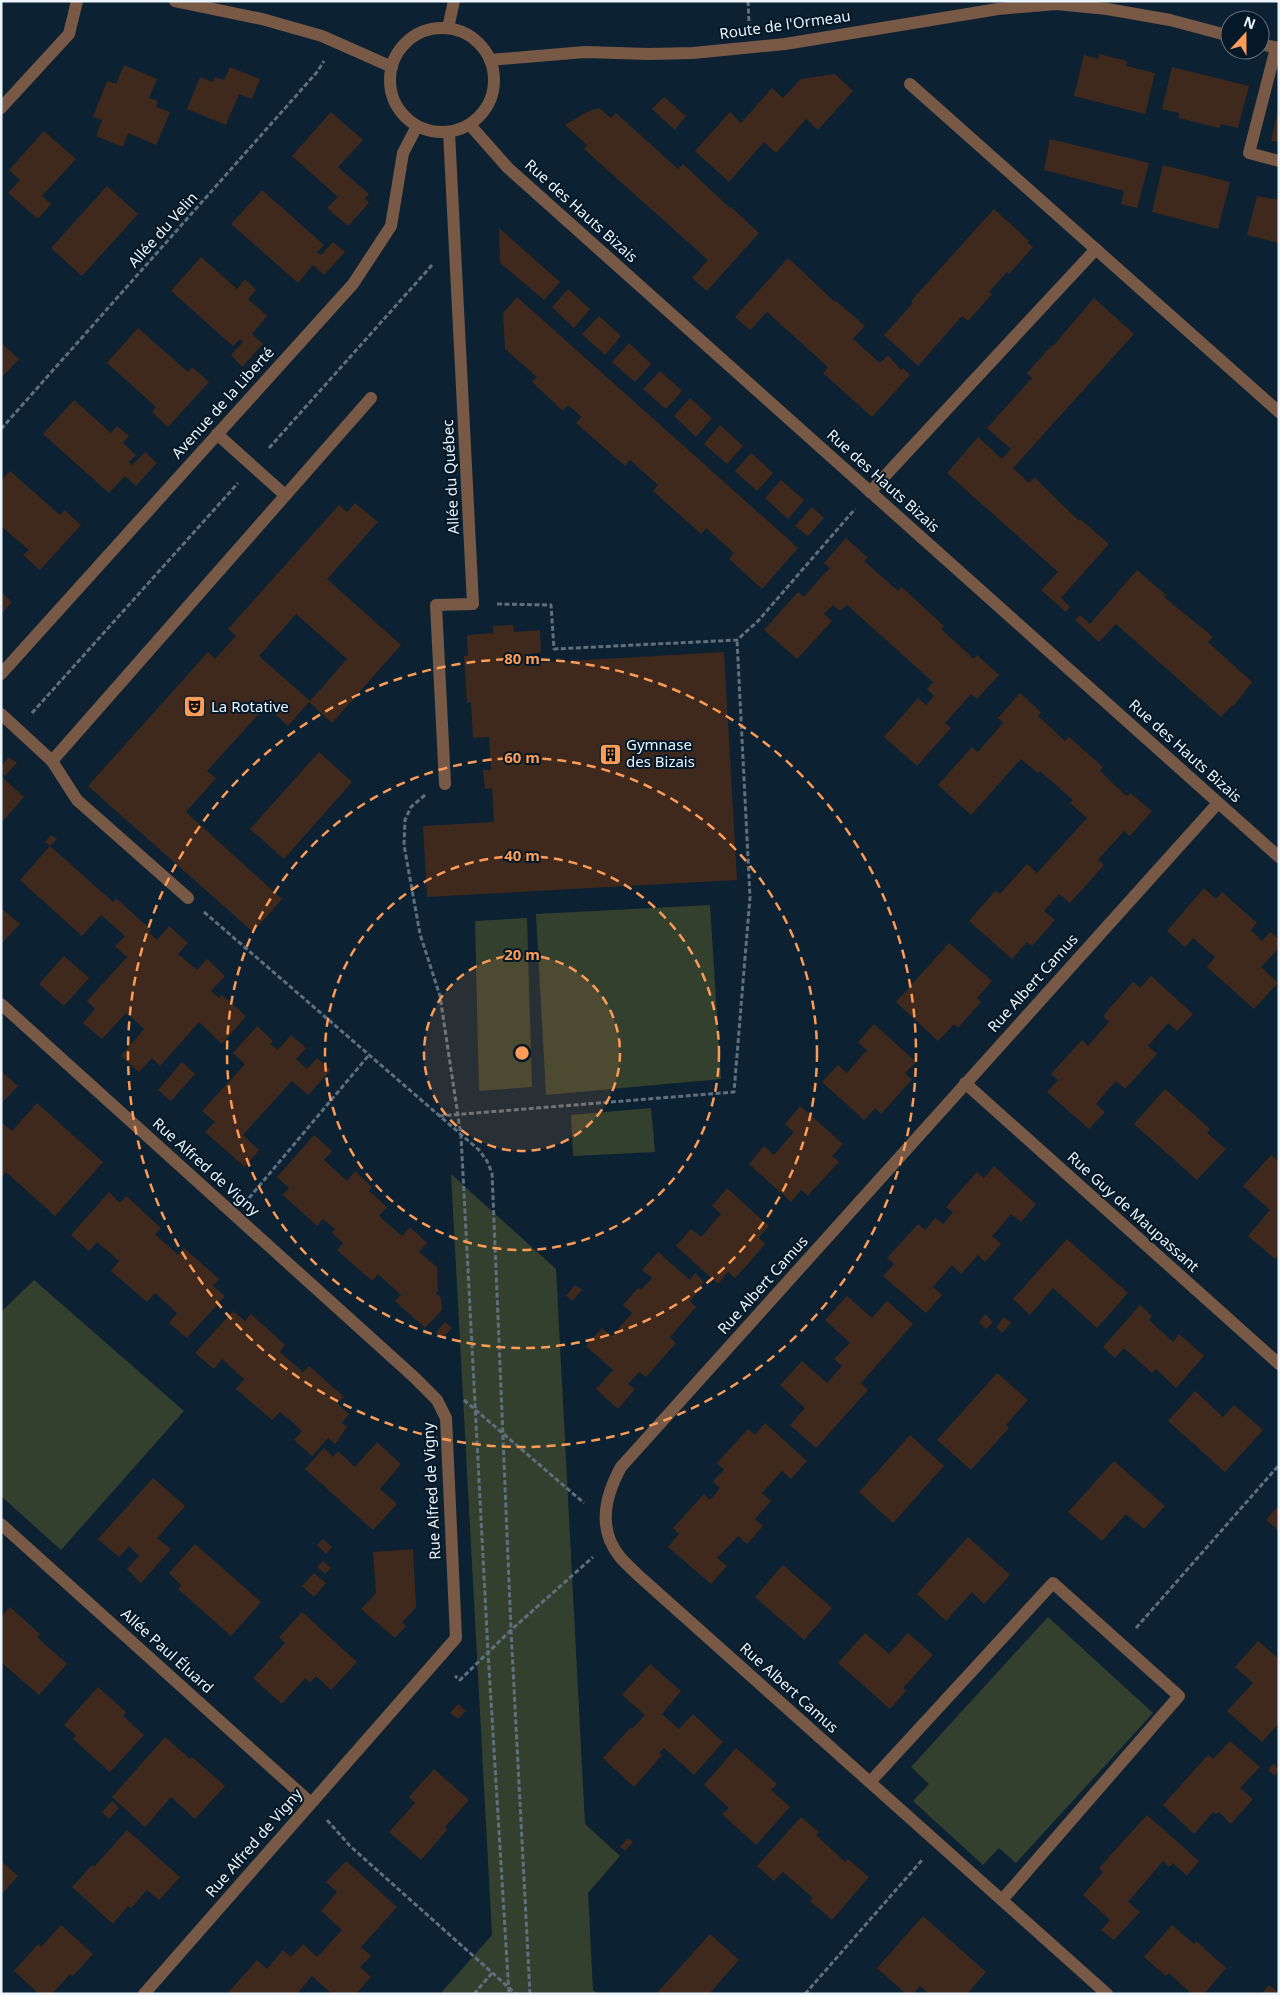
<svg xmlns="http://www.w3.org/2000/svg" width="1280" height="1995" font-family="'Noto Sans',sans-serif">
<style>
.green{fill:#34402e}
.building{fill:#3f291c;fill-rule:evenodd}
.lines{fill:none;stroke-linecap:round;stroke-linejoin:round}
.path{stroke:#5e6f7d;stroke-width:3;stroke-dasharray:5 2.5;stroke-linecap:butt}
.service{stroke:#785945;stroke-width:12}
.pedestrian{stroke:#785945;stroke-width:12}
.minor{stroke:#785945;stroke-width:12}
.tertiary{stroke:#785945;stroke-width:12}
.ring{fill:none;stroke:#fd9c56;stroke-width:2.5;stroke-dasharray:9 6}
.labels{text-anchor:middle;stroke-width:4;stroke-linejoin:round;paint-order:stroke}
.street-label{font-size:15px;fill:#ebf5fe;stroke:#041827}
.poi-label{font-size:15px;fill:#ebf5fe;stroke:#041827;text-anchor:start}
.centre{fill:#fd9c56;stroke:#041827;stroke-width:2.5}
.ring-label{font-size:15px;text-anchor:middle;font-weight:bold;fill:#fd9c56;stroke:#041827;stroke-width:4;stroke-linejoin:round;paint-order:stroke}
</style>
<rect width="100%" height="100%" fill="#0c2131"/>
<g class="green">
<path d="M710,905L721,1079L546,1095L536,914Z"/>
<path d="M527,918L532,1087L479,1091L475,921Z"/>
<path d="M651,1108L655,1152L573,1156L571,1115Z"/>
<path d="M451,1174L556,1269L585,1824L620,1856L588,1893L593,1990L598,1994H440L492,1935Z"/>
<path d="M34,1280L184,1411L61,1550L1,1496V1312Z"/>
<path d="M1048,1617L1153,1713L1016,1863L999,1848L983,1865L913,1801L929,1784L911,1767Z"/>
</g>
<g class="building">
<path d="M1099,54L1127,61L1126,66L1155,73L1145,114L1074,96L1084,55L1098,59Z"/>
<path d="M124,65L157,79L149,98L158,101L156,107L170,112L156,145L128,133L123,147L96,136L102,120L93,117L107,81L116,84Z"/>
<path d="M230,67L260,79L252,99L239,94L226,125L187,109L200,77L213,82L215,77L224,80Z"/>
<path d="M1172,67L1249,86L1238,128L1221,124L1219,128L1179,118V113L1162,109Z"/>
<path d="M835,74L853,91L818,130L806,119L776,153L764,142L729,182L695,151L730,112L741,123L772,88L783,98L801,79Z"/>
<path d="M664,97L686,116L675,130L652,109Z"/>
<path d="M599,108L611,118L616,113L678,169L683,164L730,208L731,207L759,233L707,291L692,278L708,260L584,149L587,145L565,125L587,112Z"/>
<path d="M1278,110L1279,111V142L1271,141Z"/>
<path d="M331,112L363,140L338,167L369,194L365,199L369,203L348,226L327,208L338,197L292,156Z"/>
<path d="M44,131L76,159L42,196L51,204L38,219L8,193L20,180L9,170Z"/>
<path d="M1050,139L1149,163L1137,208L1121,204L1124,191L1044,170Z"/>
<path d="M1163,165L1230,182L1218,229L1152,212Z"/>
<path d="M107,186L138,214L82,276L51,248Z"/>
<path d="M262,190L324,245L317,252L321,255L333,242L345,252L324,275L313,265L298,283L231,224Z"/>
<path d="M1257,196L1279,200V243L1247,235Z"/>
<path d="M994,209L1029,241L1028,243L1033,247L1009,274L1007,272L989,292L992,294L968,321L962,316L918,366L884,335L913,303L911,301Z"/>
<path d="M499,228L560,282L544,300L500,263Z"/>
<path d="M201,257L237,289L245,279L256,290L248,299L267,316L252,334L263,344L242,367L231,355L243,342L240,339L233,346L171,291Z"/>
<path d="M788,258L835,302L836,301L865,326L853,339L880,363L888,355L901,370L903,368L910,375L872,417L823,373L828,367L767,312L750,330L735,317Z"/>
<path d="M568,289L590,309L574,328L552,307Z"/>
<path d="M517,297L798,548L762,589L729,559L734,553L706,528L701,534L653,491L658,485L630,460L625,466L576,423L582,417L568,405L563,411L532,382L537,377L505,349L503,313Z"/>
<path d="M1094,298L1134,334L1013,468L1029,483L1034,477L1079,521L1080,519L1109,544L1061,598L1070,607L1066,612L1041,590L1058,572L947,473L978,437L1002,459L1011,449L987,428L1032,378L1027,373L1052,345L1053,346Z"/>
<path d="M599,316L621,336L605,355L582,334Z"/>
<path d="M138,328L188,372L192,367L209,382L168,427L152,412L156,407L107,363Z"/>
<path d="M1,343L19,359L1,378Z"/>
<path d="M629,343L651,364L635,382L612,362Z"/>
<path d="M660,371L682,391L666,409L643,389Z"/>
<path d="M690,398L712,418L696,437L674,416Z"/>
<path d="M74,400L111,433L117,426L129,436L123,443L136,455L129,462L132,465L145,452L157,463L136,486L125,476L109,493L43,434Z"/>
<path d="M720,425L743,446L727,464L704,444Z"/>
<path d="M751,453L773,473L757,491L735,471Z"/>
<path d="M10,471L60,515L64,510L81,525L40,570L23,555L29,550L1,526V481Z"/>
<path d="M781,480L804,500L788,519L765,498Z"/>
<path d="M355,503L378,522L327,579L401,645L332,723L309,702L288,726L266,706L207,771L216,778L186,812L282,899L253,932L88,786L208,652L215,659L236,636L228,629L339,505L347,512ZM296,614L347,659L310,701L259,656Z"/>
<path d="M812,507L824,518L808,536L795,526Z"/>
<path d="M846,538L868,558L864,561L898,591L901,587L907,592L944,626L941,629L974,659L977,655L999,675L977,699L971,694L945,723L951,728L917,766L884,737L918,698L926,705L934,696L927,689L933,682L847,605L840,611L833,605L824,614L832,621L797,659L764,630L798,592L804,597L823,575L830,568L824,563Z"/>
<path d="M1137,570L1166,595L1164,597L1213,637L1208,642L1252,682L1233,707L1232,705L1221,717L1116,624L1099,642L1075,620L1080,615L1090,624Z"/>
<path d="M1,592L12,602L1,614Z"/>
<path d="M513,625L514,632L540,630L541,653H532L533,663L724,652L737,880L427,897L423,826L494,822L492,788L485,789L483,770H491L489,737L473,738L471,702L467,703L464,656H468L467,635L493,633V626Z"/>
<path d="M1020,693L1041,712L1038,716L1065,741L1069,737L1103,767L1100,771L1122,792L1127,796L1130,793L1152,811L1130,836L1124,831L1098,860L1104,865L1070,903L1059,894L1044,911L1055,920L1032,946L1027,942L1012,959L969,921L996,890L1000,894L1027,864L1037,873L1087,818L1070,803L1073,800L1040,771L1038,773L1021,759L971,815L938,785L972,747L978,752L1003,723L998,718Z"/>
<path d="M319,752L352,782L284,859L250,829Z"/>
<path d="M9,757L17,763L5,776L1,773V766Z"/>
<path d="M1,776L24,797L1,823Z"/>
<path d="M51,835L57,839L50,846L113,902L116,898L151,930L149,933L157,940L169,926L188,943L178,954L197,970L207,959L225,976L211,991L219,998L222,995L246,1016L222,1044L199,1022L160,1066L152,1058L139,1072L121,1056L144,1029L129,1015L126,1013L102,1039L83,1023L95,1009L87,1001L127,957L115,946L125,936L101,915L82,936L20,880L50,846L45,842Z"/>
<path d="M1204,888L1216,899L1222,892L1257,923L1251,930L1262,941L1270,932L1279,939V948L1261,967L1278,983L1254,1009L1207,967L1215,957L1209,952L1193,938L1185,947L1167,931Z"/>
<path d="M1,908L20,924L1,944Z"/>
<path d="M949,943L992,981L977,998L981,1002L958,1028L954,1024L938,1041L896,1002Z"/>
<path d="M64,956L89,978L64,1006L39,984Z"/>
<path d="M1151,976L1193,1014L1177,1031L1168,1023L1148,1046L1157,1054L1125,1089L1116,1081L1106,1092L1096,1104L1105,1112L1089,1129L1047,1092L1058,1080L1051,1074L1082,1040L1088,1046L1109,1022L1103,1016L1131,984L1134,982L1140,988Z"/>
<path d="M874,1024L916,1062L905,1073L912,1080L907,1085L881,1114L875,1108L864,1120L822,1082L838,1065L847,1073L857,1061L867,1050L858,1042Z"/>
<path d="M257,1026L273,1041L270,1044L278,1050L291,1035L306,1048L296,1059L307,1069L317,1058L331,1070L308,1095L292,1081L280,1094L243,1135L259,1150L245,1167L205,1132L215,1122L202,1111L245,1064L233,1053Z"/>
<path d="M182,1062L195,1074L171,1101L158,1090Z"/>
<path d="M1,1071L18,1086L1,1104Z"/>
<path d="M1165,1089L1210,1129L1207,1133L1226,1149L1197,1180L1134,1124Z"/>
<path d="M37,1103L103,1162L55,1216L6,1172L1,1178V1122L12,1131Z"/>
<path d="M800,1106L843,1144L832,1156L839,1162L810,1193L808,1196L801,1190L791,1202L749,1164L764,1146L774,1155L794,1132L785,1124Z"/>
<path d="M314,1135L332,1151L324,1160L347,1181L355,1171L372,1187L369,1191L387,1207L379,1216L402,1236L410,1227L427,1243L419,1252L437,1267L438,1291L436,1293L441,1298L442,1310L425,1328L395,1301L401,1295L378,1274L372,1281L337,1250L343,1243L332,1233L335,1229L323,1219L317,1226L283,1195L289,1188L277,1177Z"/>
<path d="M1271,1155L1279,1161V1255L1275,1259L1248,1236L1270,1210L1243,1186Z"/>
<path d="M994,1166L1036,1204L1021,1222L1011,1214L1002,1225L992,1236L1001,1244L985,1262L978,1255L961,1274L952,1265L933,1287L942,1295L926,1313L883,1276L894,1264L887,1258L918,1224L925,1230L935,1218L943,1224L953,1212L946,1207L977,1172L984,1178Z"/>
<path d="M727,1188L769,1226L759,1237L765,1244L740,1273L735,1278L728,1272L718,1284L676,1246L691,1229L701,1237L721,1214L712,1206Z"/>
<path d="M109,1192L120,1203L126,1196L161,1228L155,1234L178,1255L184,1248L219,1279L213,1286L225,1296L187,1338L169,1323L177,1313L155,1293L147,1302L111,1271L119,1261L108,1251L97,1242L89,1251L71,1235Z"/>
<path d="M1067,1239L1128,1293L1097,1328L1053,1288L1030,1315L1013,1299Z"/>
<path d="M658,1252L690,1280L695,1273L704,1282L699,1288L700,1289L690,1301L696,1307L670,1337L676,1343L646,1377L639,1372L628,1384L635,1389L618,1409L596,1389L613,1370L586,1346L602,1328L612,1336L632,1313L623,1305L638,1288L641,1290L652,1278L642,1270Z"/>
<path d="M575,1285L582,1290L572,1301L566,1296Z"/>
<path d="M847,1296L872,1318L887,1301L913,1324L861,1383L868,1390L816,1448L790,1425L805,1408L780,1385L802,1361L827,1383L842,1366L834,1359L850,1343L825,1320Z"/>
<path d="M1140,1305L1152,1316L1149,1320L1173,1342L1179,1334L1204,1356L1176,1388L1156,1369L1152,1373L1124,1348L1115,1358L1103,1347Z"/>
<path d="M233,1311L245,1321L251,1314L285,1345L280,1352L303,1372L309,1366L344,1397L337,1403L349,1414L342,1423L347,1427L335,1444L328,1438L312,1456L294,1440L302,1431L291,1421L280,1412L272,1420L236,1389L244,1379L222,1359L214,1369L195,1353Z"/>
<path d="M985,1314L993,1322L986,1329L979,1322Z"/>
<path d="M1004,1317L1011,1323L1002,1333L996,1327Z"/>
<path d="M445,1322L452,1328L442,1338L436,1332Z"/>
<path d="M997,1373L1028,1400L1006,1425L1009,1428L971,1470L937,1440Z"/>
<path d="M1195,1391L1223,1417L1234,1405L1263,1430L1225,1472L1168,1421Z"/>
<path d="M765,1423L807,1461L791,1479L782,1471L762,1493L771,1501L755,1519L763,1526L747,1544L738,1536L717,1558L727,1566L711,1584L668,1547L679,1534L673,1528L704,1494L710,1500L720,1488L713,1481L724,1470L717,1463L748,1429L755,1435Z"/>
<path d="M910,1435L944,1466L893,1523L859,1492Z"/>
<path d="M377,1442L401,1464L380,1489L397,1504L373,1530L305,1469L324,1448L333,1457L338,1451L355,1467Z"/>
<path d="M1114,1461L1165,1506L1144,1529L1126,1514L1102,1541L1068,1512Z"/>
<path d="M153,1478L185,1506L157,1538L171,1549L141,1583L127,1569L139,1556L129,1546L119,1557L98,1539Z"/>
<path d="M1279,1505V1531L1266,1520Z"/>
<path d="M968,1537L1010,1575L984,1604L972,1592L946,1621L917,1594Z"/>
<path d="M323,1539L332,1547L326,1554L317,1545Z"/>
<path d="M195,1544L261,1602L231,1636L178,1589L181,1585L169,1573Z"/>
<path d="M413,1549L416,1607L402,1623L406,1626L395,1638L361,1609L376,1593L373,1552Z"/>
<path d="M323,1561L331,1568L325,1574L317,1567Z"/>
<path d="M783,1565L832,1608L804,1640L755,1597Z"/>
<path d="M314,1573L326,1583L314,1597L302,1586Z"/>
<path d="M10,1607L40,1634L37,1637L67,1664L39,1695L1,1662V1617Z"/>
<path d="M302,1612L357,1662L331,1690L316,1676L310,1683L305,1678L282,1704L253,1678L285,1643L279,1637Z"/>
<path d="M865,1633L889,1654L908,1633L933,1655L903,1688L906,1691L890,1709L838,1663Z"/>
<path d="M1258,1641L1279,1659V1723L1262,1742L1227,1711L1253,1683L1235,1667Z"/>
<path d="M650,1664L681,1691L662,1714L679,1729L693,1714L723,1742L694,1775L664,1748L659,1753L662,1755L634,1787L603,1758L631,1727L632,1729L645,1715L622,1695Z"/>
<path d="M98,1687L126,1712L123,1716L144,1735L110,1772L73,1739L76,1735L64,1725Z"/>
<path d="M458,1704L466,1711L458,1719L450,1713Z"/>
<path d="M165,1737L190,1759L192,1757L225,1786L195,1819L171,1797L145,1827L112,1797Z"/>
<path d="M1230,1741L1260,1767L1240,1788L1253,1799L1231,1824L1219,1812L1216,1814L1213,1812L1194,1834L1163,1805L1208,1755L1213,1759Z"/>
<path d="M736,1748L777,1784L771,1790L790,1807L756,1845L722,1814L729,1808L704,1785Z"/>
<path d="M1273,1764L1279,1769L1275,1776L1268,1770Z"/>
<path d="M434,1769L469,1800L445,1827L447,1830L421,1860L389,1832L415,1803L409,1797Z"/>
<path d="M112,1801L119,1808L109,1819L102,1812Z"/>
<path d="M1147,1815L1199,1861L1187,1876L1173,1863L1169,1867L1163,1861L1128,1902L1140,1912L1114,1940L1101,1930L1110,1920L1083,1895L1103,1872L1099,1868Z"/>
<path d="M801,1817L819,1832L816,1835L845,1862L848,1859L869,1877L832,1920L810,1901L813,1898L783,1872L774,1881L757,1866Z"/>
<path d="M127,1830L180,1877L159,1900L147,1890L131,1908L128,1906L113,1924L72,1887L92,1865L94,1867Z"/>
<path d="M628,1838L633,1842L625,1851L620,1847Z"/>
<path d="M1,1861L18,1876L1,1895Z"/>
<path d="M346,1861L397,1907L361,1947L371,1956L360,1967L371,1977L356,1994H332L312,1976L297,1994H227L257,1960L267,1969L283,1950L291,1957L303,1944L317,1957L322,1952L342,1930L321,1911L337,1892L326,1882Z"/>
<path d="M923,1916L986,1972L967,1994H929L920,1986L913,1994H906L877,1968Z"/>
<path d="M61,1925L93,1954L73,1976L70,1974L52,1994H39L14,1971L38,1944L41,1947Z"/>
<path d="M1172,1925L1194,1944L1196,1941L1226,1968L1204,1994H1192L1169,1973L1166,1976L1144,1957Z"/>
<path d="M710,1934L739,1960L709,1994H656Z"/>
<path d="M1269,1985L1279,1993V1994H1261Z"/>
</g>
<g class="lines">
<g class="path">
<path d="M748,1L749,24"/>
<path d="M1,429L317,72L324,61"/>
<path d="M269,448L433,264"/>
<path d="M497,604L551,605L554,649L737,640L758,621L855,509"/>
<path d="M32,713L238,483"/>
<path d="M425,795L411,807L405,820L404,845L420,934L440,996L461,1136L488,1652L509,1994"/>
<path d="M204,912L479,1150L487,1161L492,1173L511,1630L460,1680L455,1676"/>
<path d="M439,1116L734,1092L750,897L737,640"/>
<path d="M249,1198L369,1055"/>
<path d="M464,1400L584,1503"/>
<path d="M1136,1628L1279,1465"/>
<path d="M327,1820L350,1846L516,1994"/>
<path d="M474,1994L492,1973"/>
<path d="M530,1994L511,1630L593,1557"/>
<path d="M805,1994L923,1859"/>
</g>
<g class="service">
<path d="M1276,48L1249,153L1279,161"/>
<path d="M910,84L1279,412"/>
<path d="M217,434L285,495"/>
<path d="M870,492L1096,249"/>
<path d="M1,714L52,761L371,398"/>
<path d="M52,761L77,800L188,898"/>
</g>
<path class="pedestrian" d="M445,784L436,605L473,604L449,132"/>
<g class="minor">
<path d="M1260,44L1279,48"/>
<path d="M490,60L585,52L649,54L693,53L785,44L998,9L1056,4L1107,9L1170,20L1230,36"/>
<path d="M1,108L69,34L77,1"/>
<path d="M470,125L508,168L1279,857"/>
<path d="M1,674L353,284L391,226L403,153L417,126"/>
<path d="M1,1004L414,1377L437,1400L446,1418L456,1638L144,1994"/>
<path d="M965,1083L1279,1364"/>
<path d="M1,1524L311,1803"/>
<path d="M870,1782L1053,1583L1179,1696L1002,1900"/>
<path d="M1107,1994L639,1576C633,1570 626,1564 620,1557C597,1529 605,1496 621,1467L1218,803"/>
</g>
<g class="tertiary">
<path d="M175,1L262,19L322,36L392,67"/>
<path d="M448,28L454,1"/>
<circle cx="442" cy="80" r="52"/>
</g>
</g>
<circle cx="522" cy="1053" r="98" fill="#fd9c56" fill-opacity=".12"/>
<g class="ring">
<circle cx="522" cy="1053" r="98"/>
<circle cx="522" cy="1053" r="197"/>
<circle cx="522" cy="1053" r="295"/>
<circle cx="522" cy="1053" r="394"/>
</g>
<defs>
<symbol id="theatre-square" viewBox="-11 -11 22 22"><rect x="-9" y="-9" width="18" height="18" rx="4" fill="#fd9c56" stroke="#041827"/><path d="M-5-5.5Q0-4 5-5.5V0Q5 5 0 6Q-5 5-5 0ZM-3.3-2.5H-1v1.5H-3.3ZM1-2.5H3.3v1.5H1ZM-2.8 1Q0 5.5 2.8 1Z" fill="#111"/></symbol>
<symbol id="building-square" viewBox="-11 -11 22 22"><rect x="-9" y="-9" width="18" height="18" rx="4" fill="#fd9c56" stroke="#041827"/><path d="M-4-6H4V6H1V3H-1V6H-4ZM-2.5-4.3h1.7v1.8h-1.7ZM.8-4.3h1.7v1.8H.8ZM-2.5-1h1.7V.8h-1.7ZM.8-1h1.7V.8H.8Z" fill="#111"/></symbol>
</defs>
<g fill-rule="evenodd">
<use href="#theatre-square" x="182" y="694" width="25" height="25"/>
<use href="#building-square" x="598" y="742" width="25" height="25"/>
</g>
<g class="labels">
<g class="street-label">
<text transform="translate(785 25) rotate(-8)" y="5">Route de l'Ormeau</text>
<text transform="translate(581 211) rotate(42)" y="5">Rue des Hauts Bizais</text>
<text transform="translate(163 230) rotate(-48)" y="5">Allée du Velin</text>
<text transform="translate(223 403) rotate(-48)" y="5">Avenue de la Liberté</text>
<text transform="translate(451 477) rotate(-93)" y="5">Allée du Québec</text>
<text transform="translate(883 481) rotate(42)" y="5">Rue des Hauts Bizais</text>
<text transform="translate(1185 751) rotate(42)" y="5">Rue des Hauts Bizais</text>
<text transform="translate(1033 983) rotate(-48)" y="5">Rue Albert Camus</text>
<text transform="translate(206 1167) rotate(42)" y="5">Rue Alfred de Vigny</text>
<text transform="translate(1133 1212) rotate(42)" y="5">Rue Guy de Maupassant</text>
<text transform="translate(763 1285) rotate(-48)" y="5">Rue Albert Camus</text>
<text transform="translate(432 1491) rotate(-93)" y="5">Rue Alfred de Vigny</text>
<text transform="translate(167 1651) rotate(42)" y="5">Allée Paul Éluard</text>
<text transform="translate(789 1688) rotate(42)" y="5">Rue Albert Camus</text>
<text transform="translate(254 1843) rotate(-49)" y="5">Rue Alfred de Vigny</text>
</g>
<g class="poi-label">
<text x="211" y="712">La Rotative</text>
<text x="626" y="750">Gymnase<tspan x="626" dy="17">des Bizais</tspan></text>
</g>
</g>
<circle cx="522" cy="1053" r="8" class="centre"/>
<g class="ring-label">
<text x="522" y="664">80 m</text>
<text x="522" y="763">60 m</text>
<text x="522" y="861">40 m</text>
<text x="522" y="960">20 m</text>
</g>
<rect width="1280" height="1995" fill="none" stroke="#ebf5fe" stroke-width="5"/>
<g transform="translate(1245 35) rotate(21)"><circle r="24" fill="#041827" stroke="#60707d"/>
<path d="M0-4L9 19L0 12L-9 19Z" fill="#fd9c56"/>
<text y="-8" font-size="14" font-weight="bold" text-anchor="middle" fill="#ebf5fe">N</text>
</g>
</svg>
